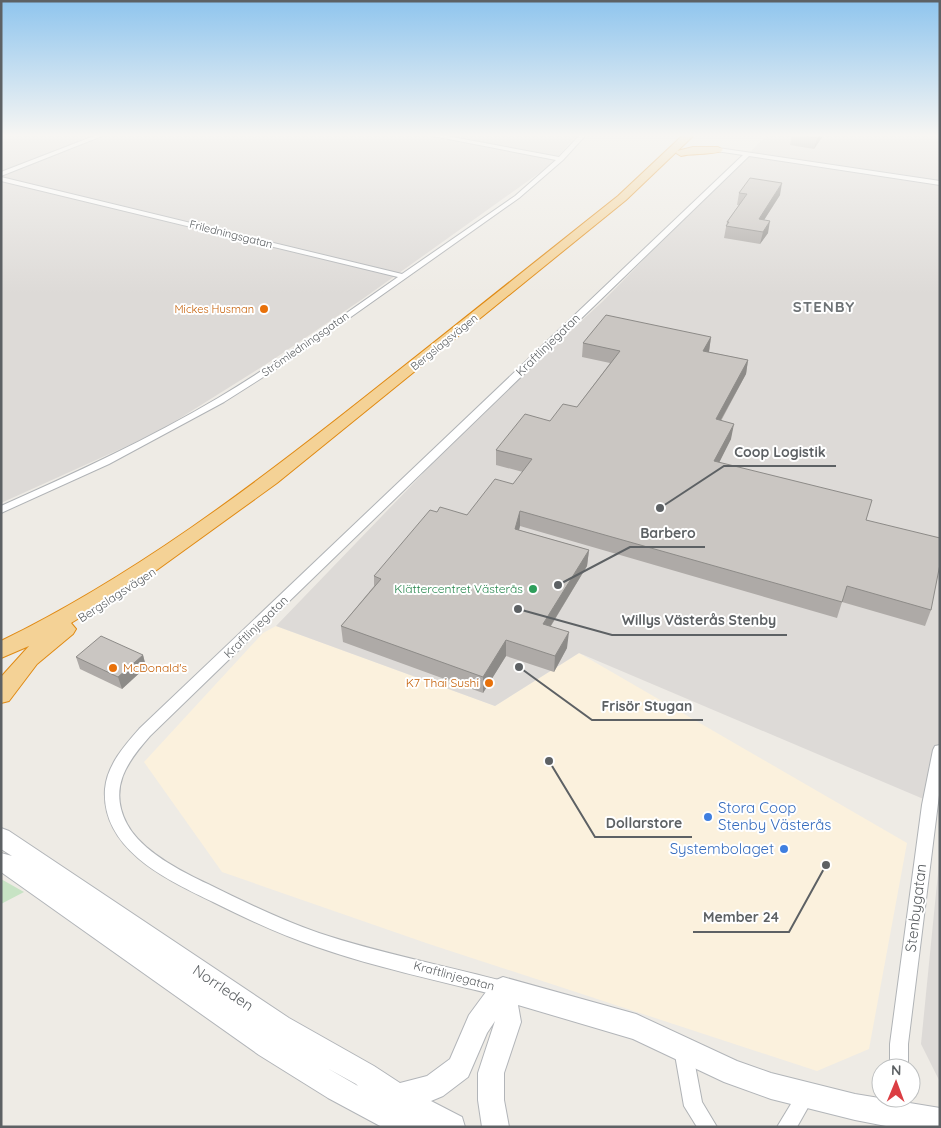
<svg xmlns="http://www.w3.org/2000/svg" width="941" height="1128" font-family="Quicksand,sans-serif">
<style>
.commercial{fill:#fbf1dd}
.industrial{fill:#dddad7}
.green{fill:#c7e3c4}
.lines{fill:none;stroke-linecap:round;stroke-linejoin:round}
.street-casing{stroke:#b0b3b6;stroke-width:2}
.secondary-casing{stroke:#b2b5b9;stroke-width:2}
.highway-casing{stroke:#e08a13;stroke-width:2}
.street{fill:#fff;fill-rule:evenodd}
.secondary{fill:#fff;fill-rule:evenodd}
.highway{fill:#f4d296;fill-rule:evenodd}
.wall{fill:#aeaaa7}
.shaded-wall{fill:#8d8b88}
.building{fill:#cac6c2;stroke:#8d8b88}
.food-dot{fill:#e8710a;stroke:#fff;stroke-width:2}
.leisure-dot{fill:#2e9e5b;stroke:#fff;stroke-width:2}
.shop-dot{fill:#3f7fe0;stroke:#fff;stroke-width:2}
.labels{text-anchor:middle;stroke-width:4;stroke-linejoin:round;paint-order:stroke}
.far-street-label{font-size:11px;fill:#5d6164;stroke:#fff}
.far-food-label{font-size:11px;fill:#c56008;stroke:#fff;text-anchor:end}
.street-label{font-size:12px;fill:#5d6164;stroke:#fff}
.leisure-label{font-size:12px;fill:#27864d;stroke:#fff;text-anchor:end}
.food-label{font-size:12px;fill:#c56008;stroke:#fff;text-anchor:start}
.far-district-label{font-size:15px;font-weight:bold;letter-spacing:1px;fill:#6e7376;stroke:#fff}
.near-shop-label{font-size:15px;fill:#366cbe;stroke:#fff;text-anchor:start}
.near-street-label{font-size:15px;fill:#5d6164;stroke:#fff}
.leader{fill:none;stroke:#5d6164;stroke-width:2}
.callout-dot{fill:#5d6164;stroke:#fff;stroke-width:2}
.callout-label{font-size:14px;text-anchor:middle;font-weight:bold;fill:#5d6164;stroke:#fff;stroke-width:4;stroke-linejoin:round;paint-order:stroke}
</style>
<rect width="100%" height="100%" fill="#eeebe5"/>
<path class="commercial" d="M276,626L495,706L579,653L907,843L869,1049L817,1071L429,944L222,872L144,762L263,633Z"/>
<g class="industrial">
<path d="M1,136H576L549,166L364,298L271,361L158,432L1,503Z"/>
<path d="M766,136H940V806L579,653L495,706L276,626L488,406L602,302Z"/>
<path d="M940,853V1082L921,1044Z"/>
</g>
<path class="green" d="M1,879L24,892L1,904Z"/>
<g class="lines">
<defs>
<g id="street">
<path d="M94,136H102L1,176V172Z"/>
<path d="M433,136H447L559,157L579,136H585L563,160L519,198L290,360L224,402L109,464L1,513V506C75,473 149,439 218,398C280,361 339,318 398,277L1,181V177L402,274L515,196L556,160Z"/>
<path d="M718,148L940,181V185L749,156L150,736C127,762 108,788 127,824C141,851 182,872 208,884C244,902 281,920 319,933C379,953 442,965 503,981L509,983L511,989L509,995L503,997C441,981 377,968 317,947C281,935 247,919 213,902C168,880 101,850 105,789C107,765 125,745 140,728L743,155L716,151Z"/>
<path d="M940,745V787L908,1044V1068H890V1044L922,805L933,750L935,746Z"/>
<path d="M683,1040L689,1043L692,1049L702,1102L717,1127H697L684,1106L674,1049L677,1043Z"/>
<path d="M806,1086L812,1089L815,1095L797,1127H777L800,1089Z"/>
</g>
<path id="secondary" d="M1,828L9,831L289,1018L374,1066L400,1083L427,1076L450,1059L469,1015L494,981L503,977L636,1014L737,1061L771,1073L855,1094L940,1108V1127H891L855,1120L771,1099L724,1082L633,1039L518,1005L521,1022L504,1073V1100L509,1127H482L478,1100V1073L495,1021L487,1033L468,1077L443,1096L431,1101L462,1117L465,1127H382L328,1098L259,1055L1,872V853L12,856L1,849ZM327,1068L356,1084L358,1086Z"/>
<g id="highway">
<path d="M682,136H693L626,200L277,483L147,577L71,623L76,629L73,634L37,664L9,701L1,703V677L29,646L1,658V641C134,576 250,488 365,397C438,339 512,281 584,223L618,196Z"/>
<path d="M693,147H718L723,150C717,155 692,153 681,156L676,153L677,151Z"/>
</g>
</defs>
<use href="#street" class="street-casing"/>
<use href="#secondary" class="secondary-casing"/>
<use href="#highway" class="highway-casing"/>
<use href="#street" class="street"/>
<use href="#secondary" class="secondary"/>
<use href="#highway" class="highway"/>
</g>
<g class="wall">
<path d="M792,136H823L814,149L790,145Z"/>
<path d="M739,193L780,195L764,220L768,233L760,244L724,238L727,222L739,205H737Z"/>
<path d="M711,337L709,352L748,360L746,374L721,421L731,439L719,462L866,520L931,610L925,626L842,602L837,618L520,526L519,530L589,550L587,566L551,626L567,648L554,672L506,656L483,693L343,642L341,626L374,586V576L437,512L467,515L513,484L523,472L496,465V450L550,421L577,407L610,363L582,357L583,343Z"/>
<path d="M143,655L146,667L122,689L80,669L76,657Z"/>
</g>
<g class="shaded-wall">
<path d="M818,136H823L814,149L817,138Z"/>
<path d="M782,183L780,195L757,231L759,219Z"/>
<path d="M770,221L768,233L760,244L763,232Z"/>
<path d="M711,337L709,351L701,365L703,351Z"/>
<path d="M748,360L746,374L713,434L716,419Z"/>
<path d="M734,424L731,439L712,477L714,461Z"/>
<path d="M520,511V526L515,544V529Z"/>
<path d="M589,550L587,566L542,640L543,624Z"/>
<path d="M569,632L567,648L554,672L555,656Z"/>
<path d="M506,640V656L483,693V677Z"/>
<path d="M143,655L146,667L122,689L118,677Z"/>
</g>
<g class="building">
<path d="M806,136H818L817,138Z"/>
<path d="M750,178L782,183L759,219L770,221L763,232L726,226L729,222H727L747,194L739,193Z"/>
<path d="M606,315L711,337L703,351L748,360L716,419L734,424L714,461L872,500L866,520L940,538V564L931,610L847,586L842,602L520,511L515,529L589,550L543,624L569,632L555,656L506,640L483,677L341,626L381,579L374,576L430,510L437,512L440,507L467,515L495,479L513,484L532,459L496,450L525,414L550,421L563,404L577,407L620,351L583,343Z"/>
<path d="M101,636L143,655L118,677L76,657Z"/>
</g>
<linearGradient id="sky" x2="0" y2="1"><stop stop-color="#8fc5ee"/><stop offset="0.46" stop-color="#f7f6f3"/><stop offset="1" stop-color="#f7f6f3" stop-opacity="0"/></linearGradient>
<rect width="941" height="294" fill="url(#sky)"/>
<g class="food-dot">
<circle cx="264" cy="309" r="5"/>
<circle cx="113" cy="668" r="5"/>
<circle cx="489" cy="683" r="5"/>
</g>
<circle class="leisure-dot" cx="533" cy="589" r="5"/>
<g class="shop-dot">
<circle cx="708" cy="817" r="5"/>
<circle cx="784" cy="849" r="5"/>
</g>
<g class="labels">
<g class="far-street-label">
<text transform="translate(231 234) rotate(14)" y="4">Friledningsgatan</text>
<text transform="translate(444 342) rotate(-39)" y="4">Bergslagsvägen</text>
<text transform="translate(305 344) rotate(-35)" y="4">Strömledningsgatan</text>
</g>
<g class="far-food-label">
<text x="254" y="313">Mickes Husman</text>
</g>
<g class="street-label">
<text transform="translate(548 345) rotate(-44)" y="4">Kraftlinjegatan</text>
<text transform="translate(117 595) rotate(-33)" y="4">Bergslagsvägen</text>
<text transform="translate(256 627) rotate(-44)" y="4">Kraftlinjegatan</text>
<text transform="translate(454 976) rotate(15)" y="4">Kraftlinjegatan</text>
</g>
<g class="leisure-label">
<text x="523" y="593">Klättercentret Västerås</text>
</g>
<g class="food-label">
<text x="123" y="672">McDonald's</text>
<text x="479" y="687" text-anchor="end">K7 Thai Sushi</text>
</g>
<g class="far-district-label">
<text x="824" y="312">STENBY</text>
</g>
<g class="near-shop-label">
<text x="718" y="813">Stora Coop<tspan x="718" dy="17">Stenby Västerås</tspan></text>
<text x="774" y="854" text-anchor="end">Systembolaget</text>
</g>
<g class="near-street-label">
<text transform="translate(916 908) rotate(-83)" y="5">Stenbygatan</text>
<text transform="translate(223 988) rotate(34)" y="5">Norrleden</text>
</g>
</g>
<path class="leader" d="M660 508L724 466H836M558 585L630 547H705M518 609L612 635H787M519 667L592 720H703M549 761L595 837H692M826 865L789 932H693"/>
<g class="callout-dot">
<circle cx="660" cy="508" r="5"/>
<circle cx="558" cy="585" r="5"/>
<circle cx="518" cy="609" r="5"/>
<circle cx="519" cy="667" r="5"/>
<circle cx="549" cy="761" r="5"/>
<circle cx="826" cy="865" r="5"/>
</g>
<g class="callout-label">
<text x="780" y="457">Coop Logistik</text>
<text x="668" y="538">Barbero</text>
<text x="699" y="625">Willys Västerås Stenby</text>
<text x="647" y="711">Frisör Stugan</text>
<text x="644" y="828">Dollarstore</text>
<text x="741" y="922">Member 24</text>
</g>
<rect width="941" height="1128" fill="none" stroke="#5d6164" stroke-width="5"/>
<g transform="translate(896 1083) rotate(1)"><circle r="24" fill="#ffffff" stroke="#bec0c1"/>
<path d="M0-4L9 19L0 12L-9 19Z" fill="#db3e43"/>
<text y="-8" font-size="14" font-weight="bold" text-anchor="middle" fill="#5d6164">N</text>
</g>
</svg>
